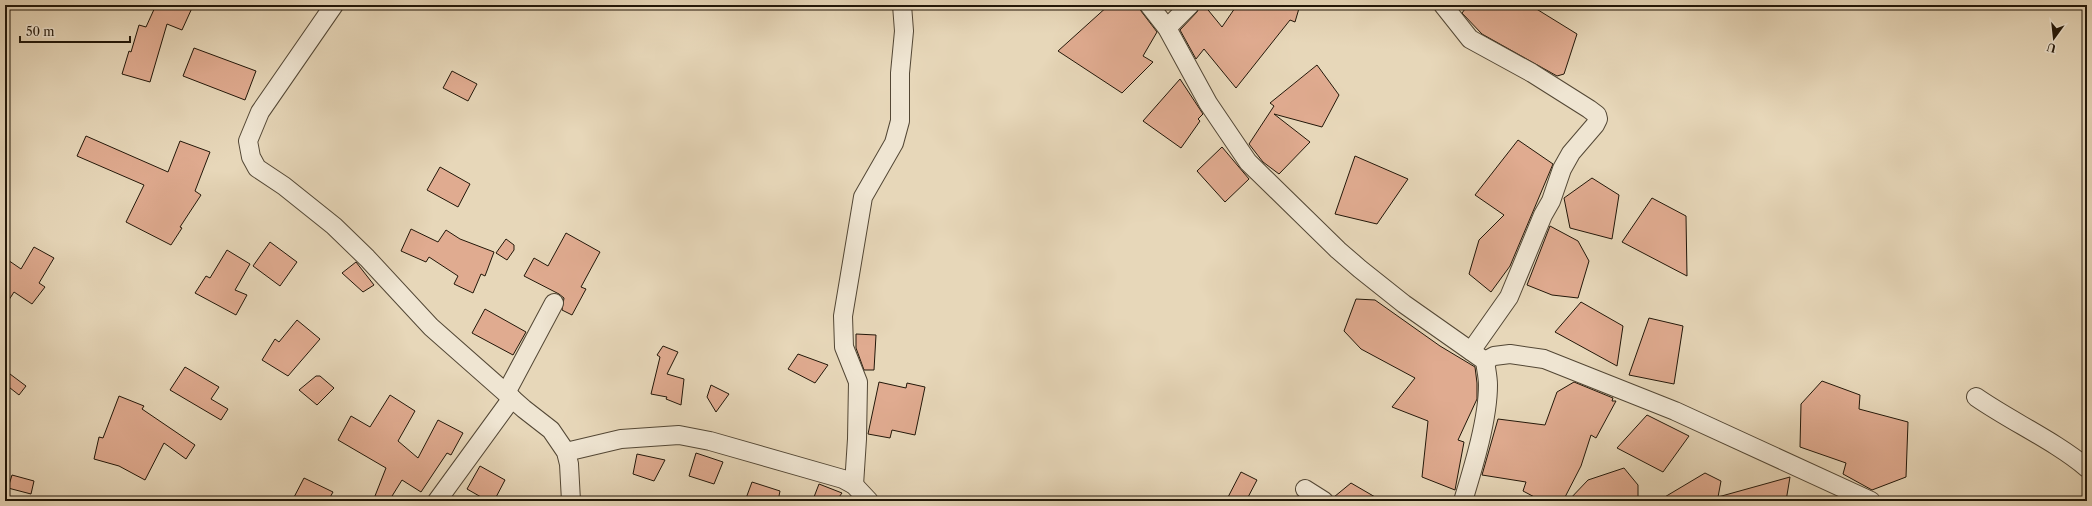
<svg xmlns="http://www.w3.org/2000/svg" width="2092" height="506" font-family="'Libre Caslon Text',serif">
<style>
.building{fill:#e0ab90;stroke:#221709}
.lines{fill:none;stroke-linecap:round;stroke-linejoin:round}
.minor-casing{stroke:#534735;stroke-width:20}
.minor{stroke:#efe5d2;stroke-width:18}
</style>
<rect width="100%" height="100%" fill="#e7d7b9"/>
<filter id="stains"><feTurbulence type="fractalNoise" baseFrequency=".005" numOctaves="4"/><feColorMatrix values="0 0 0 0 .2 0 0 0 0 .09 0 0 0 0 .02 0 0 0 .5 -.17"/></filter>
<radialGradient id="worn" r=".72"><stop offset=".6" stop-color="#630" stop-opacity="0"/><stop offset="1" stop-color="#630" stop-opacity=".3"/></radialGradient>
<g class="building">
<path d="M156,5H186L192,8L182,30L167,24L150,82L122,74L129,51L131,52L139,25L146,27Z"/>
<path d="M1109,5H1139L1141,11L1157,32L1143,56L1153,62L1122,93L1058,51Z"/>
<path d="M1200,5H1204L1222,27L1237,5H1300L1295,22L1290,20L1236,88L1204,49L1196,59L1180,30L1197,12Z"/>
<path d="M1468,5H1530L1577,34L1564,74L1557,76L1482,34L1462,13Z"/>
<path d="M194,48L256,71L245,100L183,76Z"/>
<path d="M1317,65L1339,95L1322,127L1274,114L1310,142L1279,174L1263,162L1249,144L1274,106L1270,103Z"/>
<path d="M452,71L477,84L468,101L443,88Z"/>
<path d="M1180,79L1203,114L1198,119L1200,121L1181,148L1143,121Z"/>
<path d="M86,136L168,172L180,141L210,152L195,191L201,195L180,227L182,228L171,245L126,222L144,185L77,156Z"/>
<path d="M1518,140L1553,164L1510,266L1491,292L1469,274L1479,240L1504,215L1475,195Z"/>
<path d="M1222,147L1249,179L1225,202L1197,171Z"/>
<path d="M1355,156L1408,179L1377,224L1335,214Z"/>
<path d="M440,167L470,184L458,207L427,190Z"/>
<path d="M1592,178L1619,195L1612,239L1570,228L1564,198Z"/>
<path d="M1652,198L1686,216L1687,276L1622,242Z"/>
<path d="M1550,226L1578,241L1589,261L1578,298L1552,295L1527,285Z"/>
<path d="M411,229L438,242L446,230L460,239L494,252L485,276L481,274L473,293L454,284L458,276L429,257L426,262L401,251Z"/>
<path d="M566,233L600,252L581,287L586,289L572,315L562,310L564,298L559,294L524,276L534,258L548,266Z"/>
<path d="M506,239L514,245V250L507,260L496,253Z"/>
<path d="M270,242L297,262L280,286L253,266Z"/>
<path d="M34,247L54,258L39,283L45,287L32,304L14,292L5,306V258L21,269Z"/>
<path d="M227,250L250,264L235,290L247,295L236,315L195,293L206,276L210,278Z"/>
<path d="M356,262L374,285L363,292L342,273Z"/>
<path d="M1356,299L1375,300L1440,346L1475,367L1477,383V399L1458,440L1464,442L1455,490L1422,477L1428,421L1392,407L1415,378L1361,349L1344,331Z"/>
<path d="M1581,302L1623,326L1617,366L1555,332Z"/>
<path d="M485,309L526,332L513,355L472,333Z"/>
<path d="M1649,318L1683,326L1674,384L1629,375Z"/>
<path d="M297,320L320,339L288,376L262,360L275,339L279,342Z"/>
<path d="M856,334L876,335L874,370H864L856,348Z"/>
<path d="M663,346L678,352L667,374L684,379L681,405L666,399L667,397L651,394L660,357L657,355Z"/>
<path d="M798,354L828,365L815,383L788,369Z"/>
<path d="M185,367L219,387L211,399L228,409L221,420L170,390Z"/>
<path d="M10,374L26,386L19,395L5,384Z"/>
<path d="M316,376H320L334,388L317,405L299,390Z"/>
<path d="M1822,381L1860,395L1859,409L1908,422L1906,477L1872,490L1843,474L1846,463L1800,447L1801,404Z"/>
<path d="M879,382L906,388L907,383L925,387L915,435L892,430L890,438L868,434Z"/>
<path d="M1574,382L1613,398L1612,401H1616L1596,438L1591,435L1581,466L1563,501H1542L1523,491L1526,482L1482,475L1498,419L1545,425L1557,392Z"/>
<path d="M711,385L729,394L716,412L707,397Z"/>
<path d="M390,395L415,411L398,441L418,458L438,420L463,433L451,455L447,453L421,492L402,480L389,501H373L386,468L338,440L351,416L370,427Z"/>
<path d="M119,396L144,406L142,409L195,445L186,459L164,443L145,480L119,466L94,459L99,437L103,438Z"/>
<path d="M1647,415L1689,436L1663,472L1617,448Z"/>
<path d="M696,453L723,462L714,484L689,476Z"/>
<path d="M637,454L665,460L654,481L633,474Z"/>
<path d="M480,466L505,480L494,501H488L467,489Z"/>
<path d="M1624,468L1638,485V501H1568L1588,480Z"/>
<path d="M1241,472L1257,480L1246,501H1226Z"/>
<path d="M1705,473L1721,481L1718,497L1790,477L1786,501H1658Z"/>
<path d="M12,475L34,481L31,494L8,488Z"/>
<path d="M304,478L333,492L328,501H292Z"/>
<path d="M752,482L780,491L778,501H745Z"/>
<path d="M1351,483L1382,501H1334V497Z"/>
<path d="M819,484L842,493L836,501H821L814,497Z"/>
</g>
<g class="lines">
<defs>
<g id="minor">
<path d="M334,5L260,112L248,141L251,157L257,168L284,186L334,226L367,258L431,327L524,409L551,430L566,452L569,464L571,501"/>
<path d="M1149,5L1167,28L1208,103L1248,162L1338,250L1360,269L1404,304L1485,361C1486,369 1488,377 1488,385C1488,420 1473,468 1463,501"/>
<path d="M1443,5L1470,39L1532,73L1589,109L1597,115L1598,119L1595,125L1571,153L1562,169L1551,201L1543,215L1509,297L1471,351"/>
<path d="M1167,28L1190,5"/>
<path d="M1485,361L1494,356L1510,354L1544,359L1675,411L1871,501"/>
<path d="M506,393L554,303"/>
<path d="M1976,397C2012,422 2055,441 2087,468"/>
<path d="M566,452L621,439L679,435L710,441L843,479L854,485L869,501"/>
<path d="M854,485L857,439L858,382L844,347L843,316L863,197L894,143L900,121V73L904,31L902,5"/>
<path d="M1305,489L1324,501"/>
<path d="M437,501L512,398"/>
</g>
</defs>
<use href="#minor" class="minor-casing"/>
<use href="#minor" class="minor"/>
</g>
<rect width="2092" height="506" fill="none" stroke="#e7d7b9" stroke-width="20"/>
<rect x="6" y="6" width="2080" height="494" fill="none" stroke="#221709" stroke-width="2"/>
<rect x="10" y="10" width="2072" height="486" fill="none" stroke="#221709"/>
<g transform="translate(2054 38) rotate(195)" stroke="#efe5d2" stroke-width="3" paint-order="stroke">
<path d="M0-3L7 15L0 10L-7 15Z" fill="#221709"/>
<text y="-6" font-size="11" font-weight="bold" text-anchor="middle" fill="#221709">U</text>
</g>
<path d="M20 36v6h110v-6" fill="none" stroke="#221709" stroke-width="2"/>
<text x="26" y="36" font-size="12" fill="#221709" stroke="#efe5d2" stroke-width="3" paint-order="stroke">50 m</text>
<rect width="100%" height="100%" filter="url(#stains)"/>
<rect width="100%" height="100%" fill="url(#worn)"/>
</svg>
